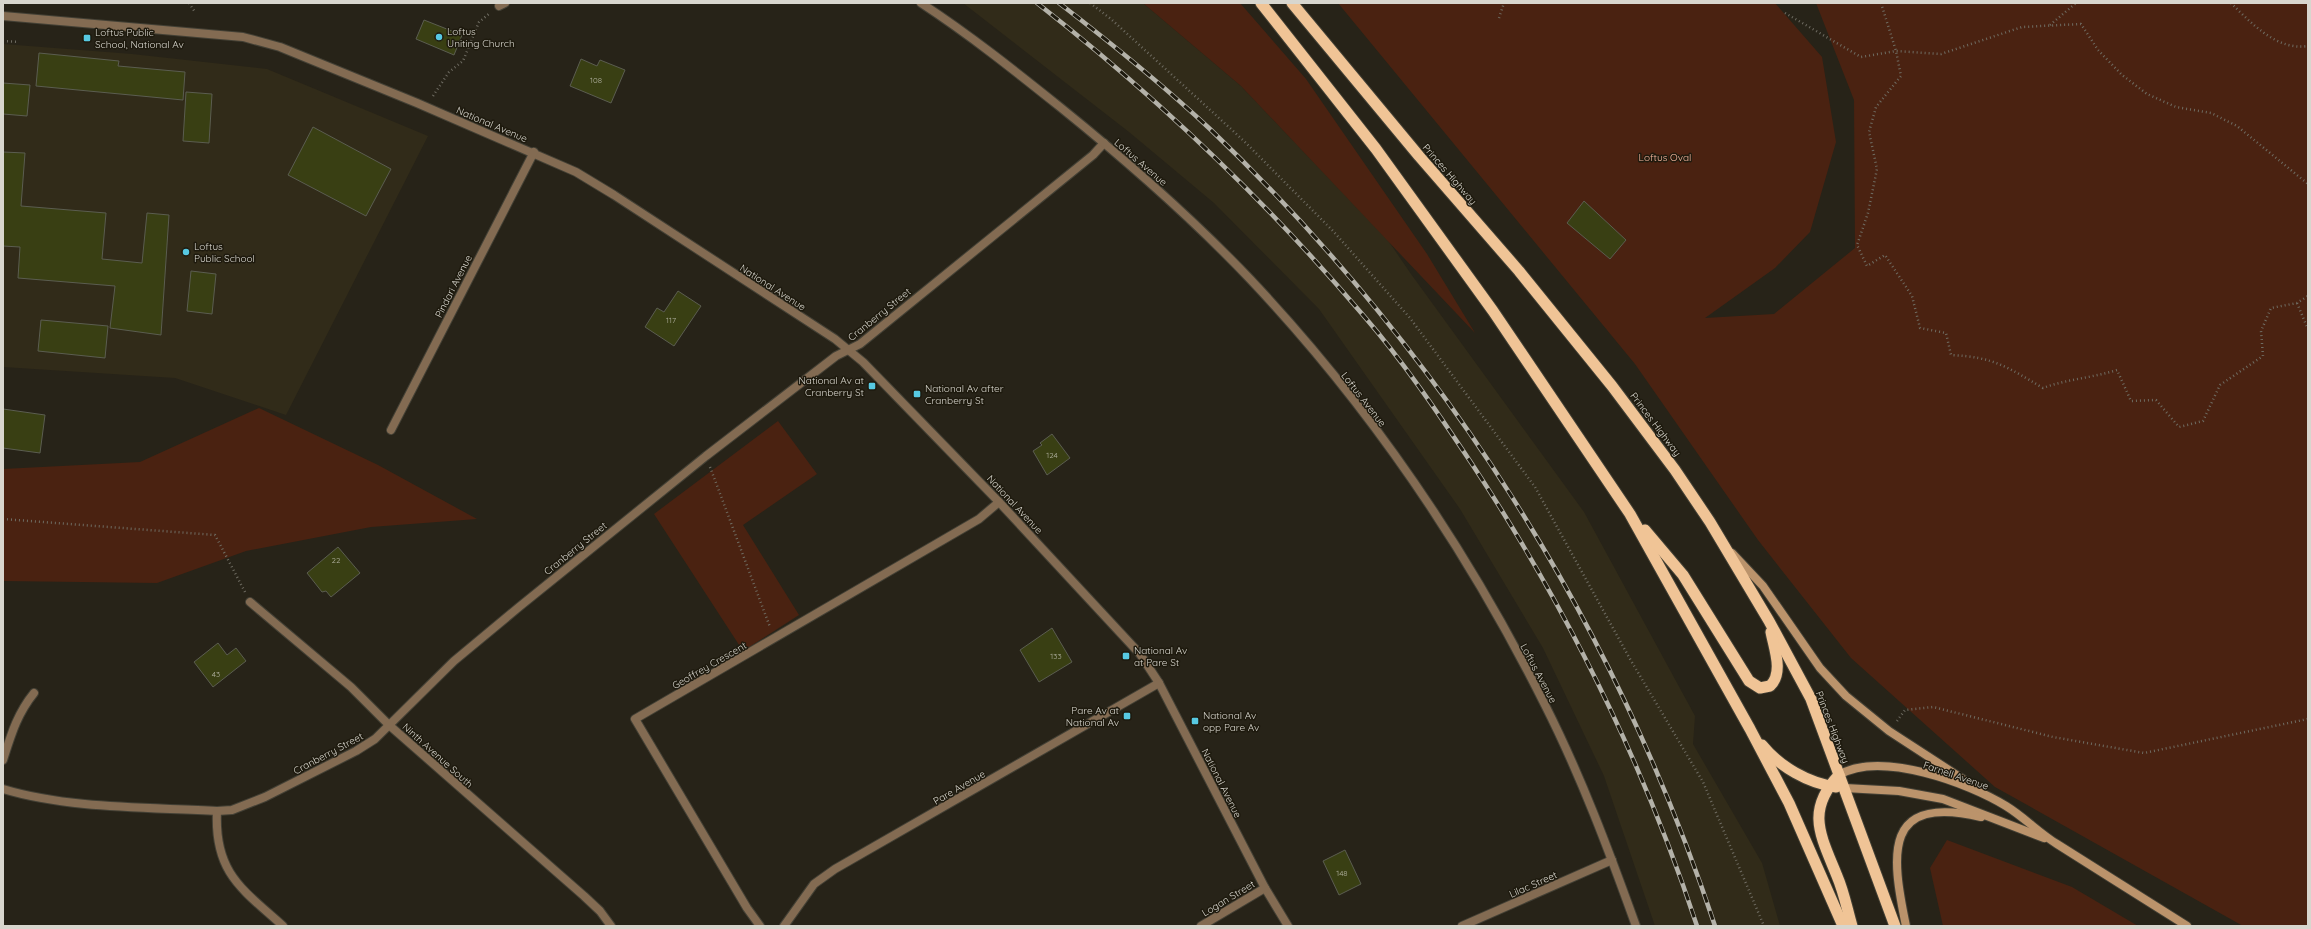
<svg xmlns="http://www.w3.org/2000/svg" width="2311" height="929" font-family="Quicksand,sans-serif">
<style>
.built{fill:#312b19}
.green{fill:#4a2211}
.building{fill:#393f13;stroke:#5b5d50}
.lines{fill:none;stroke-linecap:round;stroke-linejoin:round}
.minor-casing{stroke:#434035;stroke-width:10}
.tertiary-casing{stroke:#434035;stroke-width:10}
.secondary-casing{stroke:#434035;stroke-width:10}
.trunk-casing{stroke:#434035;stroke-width:13}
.path{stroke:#6f6c62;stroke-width:2.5;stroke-dasharray:1 3;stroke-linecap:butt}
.minor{stroke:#836b52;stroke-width:8}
.tertiary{stroke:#836b52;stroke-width:8}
.secondary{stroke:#bb936b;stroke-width:8}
.trunk{stroke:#f0c496;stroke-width:11}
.rail-casing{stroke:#b4b2a9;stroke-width:4.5}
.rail{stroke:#1e1a0e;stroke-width:3;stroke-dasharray:9;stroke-linecap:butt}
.poi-dot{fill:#57c9e2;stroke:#1e1a0e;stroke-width:1.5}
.labels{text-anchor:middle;stroke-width:3;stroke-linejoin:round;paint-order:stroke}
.number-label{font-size:8px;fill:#b0b09f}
.poi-label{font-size:10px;fill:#d8d6ce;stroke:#1e1a0e;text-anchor:start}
.street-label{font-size:10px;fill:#d8d6ce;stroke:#1e1a0e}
.park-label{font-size:10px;fill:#f9b8a0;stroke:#1e1a0e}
</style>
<rect width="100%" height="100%" fill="#272318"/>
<g class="built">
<path d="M963,3H1143L1241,86L1387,239L1411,274L1584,512L1695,716L1693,744L1762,863L1780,926H1655L1604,776L1543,648L1460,509L1319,309L1214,203L1129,132Z"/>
<path d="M3,44L132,54L267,69L428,136L286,415L175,378L3,367Z"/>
</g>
<g class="green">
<path d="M1143,3H1240L1306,79L1427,254L1475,333L1241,86Z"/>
<path d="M1338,3H1775L1822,57L1836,142L1810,232L1775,268L1705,318L1774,314L1855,248L1854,100L1816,3H2308V926H2243L1995,787L1851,658L1758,540L1635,364Z"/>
<path d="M259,408L378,465L477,519L371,527L246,551L157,583L3,581V469L140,462Z"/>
<path d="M778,421L817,474L743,525L799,615L743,651L654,514Z"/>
<path d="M1947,840L2072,887L2138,926H1943L1930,868Z"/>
</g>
<g class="building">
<path d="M424,20L462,35L454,55L416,39Z"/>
<path d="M39,53L119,61L118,66L185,72L183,100L36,86Z"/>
<path d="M581,59L597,66L600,60L625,70L611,103L570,86Z"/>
<path d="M3,83L30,85L27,116L3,114Z"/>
<path d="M186,92L212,94L209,143L183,141Z"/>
<path d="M313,127L391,169L366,216L288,175Z"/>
<path d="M3,152L25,153L21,206L106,213L102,259L142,263L147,213L169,215L161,335L110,328L115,286L18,278L20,247L3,246Z"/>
<path d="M1584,201L1626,240L1610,259L1567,223Z"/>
<path d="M191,271L216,274L212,314L187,311Z"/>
<path d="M678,291L701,306L674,346L645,327L657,308L664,312Z"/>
<path d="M41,320L108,326L105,358L38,351Z"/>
<path d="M3,409L45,415L40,453L3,448Z"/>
<path d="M1052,434L1070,458L1047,475L1033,451L1042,445L1040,443Z"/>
<path d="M338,547L360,573L331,597L326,591L322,592L307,573Z"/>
<path d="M1052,628L1072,662L1039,682L1020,650Z"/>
<path d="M218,643L227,655L236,648L246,661L213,687L194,662Z"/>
<path d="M1345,850L1361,884L1339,895L1323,861Z"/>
</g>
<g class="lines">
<defs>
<g id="minor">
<path d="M499,6L505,3"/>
<path d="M3,16L243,37L280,47L417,103L576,172L614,195L835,339L863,362L999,502L1140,654L1159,683L1265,888L1288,926"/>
<path d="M391,430L534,152"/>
<path d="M250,602L351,687L389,725L584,896L600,911L611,926"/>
<path d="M3,760C11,735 17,714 34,693"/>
<path d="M3,789C69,809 148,807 217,811L232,810L265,797L356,751L375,739L454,661L519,607L706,456L836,356L860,344L1093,155L1104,143"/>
<path d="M217,811C214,873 242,889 283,926"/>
<path d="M760,926L747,908L635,719L979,519L999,502"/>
<path d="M784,926L814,884L835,869L1159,683"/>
<path d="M1201,926L1265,888"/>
<path d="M1462,926L1612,860"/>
</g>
<path id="tertiary" d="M921,3C970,35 1015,71 1060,107C1127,161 1191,217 1250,279C1369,405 1468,551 1545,705C1581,776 1609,851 1636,926"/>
<g id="secondary">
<path d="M1732,553L1763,586L1820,668L1846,696L1889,731L1972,785"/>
<path d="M1839,775C1880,750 1969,783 2006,806C2024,817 2039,833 2057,844C2100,871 2144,899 2187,926"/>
<path d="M1845,788L1899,791L1943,799L2044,838"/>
<path d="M1906,926C1891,854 1883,794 1981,817"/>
</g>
<g id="trunk">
<path d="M1261,3L1376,149L1493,311L1630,514L1750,729L1789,803L1843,926"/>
<path d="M1292,3L1419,156L1519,271L1612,386L1675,470L1710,522L1769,621L1811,699L1895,926"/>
<path d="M1645,530L1683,575L1749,681L1760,688L1770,686C1784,673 1774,648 1771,632"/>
<path d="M1762,745C1780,767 1808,783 1836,787"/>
<path d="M1839,775C1805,811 1821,836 1837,876C1844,892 1847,909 1852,926"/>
</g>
</defs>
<use href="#minor" class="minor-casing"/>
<use href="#tertiary" class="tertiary-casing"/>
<use href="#secondary" class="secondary-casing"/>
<use href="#trunk" class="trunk-casing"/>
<g class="path">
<path d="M189,3L195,12"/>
<path d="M1090,3L1111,19L1244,141L1333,231L1410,318L1535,487L1630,659L1703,782L1764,926"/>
<path d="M1881,3L1896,51L1901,76L1876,107L1869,132L1877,169L1868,213L1857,245L1867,266L1885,255L1912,296L1920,328L1946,333L1951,355C1994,357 2007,367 2043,388C2067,379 2092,378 2117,370L2131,401L2156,400L2179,427L2203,421L2220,385L2263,356L2261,331L2271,308L2297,303L2308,296"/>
<path d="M2231,3C2251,23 2277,51 2308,46"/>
<path d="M1785,13L1861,57L1896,51L1941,54L2022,27L2081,24L2098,50L2122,75L2147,94L2176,107L2211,113L2237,126L2308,184"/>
<path d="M1499,18L1504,3"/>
<path d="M2050,25L2076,3"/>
<path d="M3,41L19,42"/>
<path d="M433,96L449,72L463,61L479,22L490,13"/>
<path d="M2297,303L2307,327"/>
<path d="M710,467L770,627"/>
<path d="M3,519L215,535L245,592"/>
<path d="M1897,721L1905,710L1933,707L2053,737L2144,753L2308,719"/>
</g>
<use href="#minor" class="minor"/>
<use href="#tertiary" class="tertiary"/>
<use href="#secondary" class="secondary"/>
<use href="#trunk" class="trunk"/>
<defs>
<g id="rail">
<path d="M1037,3C1156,96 1265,200 1363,315C1403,361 1438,413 1472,464C1567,608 1643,762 1697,926"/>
<path d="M1059,3C1111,43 1162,84 1210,129C1442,351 1614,621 1715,926"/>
</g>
</defs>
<use href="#rail" class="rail-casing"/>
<use href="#rail" class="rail"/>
</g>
<g class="poi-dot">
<circle cx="439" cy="37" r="4"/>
<rect x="83" y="34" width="8" height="8" rx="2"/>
<circle cx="186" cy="252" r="4"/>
<rect x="868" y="382" width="8" height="8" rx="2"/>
<rect x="913" y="390" width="8" height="8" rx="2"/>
<rect x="1122" y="652" width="8" height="8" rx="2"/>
<rect x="1123" y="712" width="8" height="8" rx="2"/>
<rect x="1191" y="717" width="8" height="8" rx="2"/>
</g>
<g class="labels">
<g class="number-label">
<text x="596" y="83">108</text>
<text x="671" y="323">117</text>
<text x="1052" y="458">124</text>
<text x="336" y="563">22</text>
<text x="1056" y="659">133</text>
<text x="216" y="677">43</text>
<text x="1342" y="876">148</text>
</g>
<g class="poi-label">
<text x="447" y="35">Loftus<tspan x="447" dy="12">Uniting Church</tspan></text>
<text x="95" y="36">Loftus Public<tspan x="95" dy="12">School, National Av</tspan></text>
<text x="194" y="250">Loftus<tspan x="194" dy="12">Public School</tspan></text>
<text x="864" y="384" text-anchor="end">National Av at<tspan x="864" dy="12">Cranberry St</tspan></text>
<text x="925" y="392">National Av after<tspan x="925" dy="12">Cranberry St</tspan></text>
<text x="1134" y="654">National Av<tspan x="1134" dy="12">at Pare St</tspan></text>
<text x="1119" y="714" text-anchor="end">Pare Av at<tspan x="1119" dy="12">National Av</tspan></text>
<text x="1203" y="719">National Av<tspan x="1203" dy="12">opp Pare Av</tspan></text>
</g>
<g class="street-label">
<text transform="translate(492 124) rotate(23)" y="4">National Avenue</text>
<text transform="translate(1141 162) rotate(41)" y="4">Loftus Avenue</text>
<text transform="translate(1450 174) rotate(49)" y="4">Princes Highway</text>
<text transform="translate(453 286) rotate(-63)" y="4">Pindari Avenue</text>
<text transform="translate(773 287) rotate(33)" y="4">National Avenue</text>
<text transform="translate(879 314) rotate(-39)" y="4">Cranberry Street</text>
<text transform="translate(1364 399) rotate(52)" y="4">Loftus Avenue</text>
<text transform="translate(1656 424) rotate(53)" y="4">Princes Highway</text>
<text transform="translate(1015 504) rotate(47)" y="4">National Avenue</text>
<text transform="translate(575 548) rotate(-39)" y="4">Cranberry Street</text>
<text transform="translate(709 665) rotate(-30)" y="4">Geoffrey Crescent</text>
<text transform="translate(1539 673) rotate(62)" y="4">Loftus Avenue</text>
<text transform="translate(1833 727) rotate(69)" y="4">Princes Highway</text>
<text transform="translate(328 753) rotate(-28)" y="4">Cranberry Street</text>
<text transform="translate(438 755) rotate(42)" y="4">Ninth Avenue South</text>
<text transform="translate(1956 775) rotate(19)" y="4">Farnell Avenue</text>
<text transform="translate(1222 783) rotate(63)" y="4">National Avenue</text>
<text transform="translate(959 787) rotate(-30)" y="4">Pare Avenue</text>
<text transform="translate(1533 884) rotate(-24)" y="4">Lilac Street</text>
<text transform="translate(1228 898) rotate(-31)" y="4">Logan Street</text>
</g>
<g class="park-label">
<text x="1665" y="161">Loftus Oval</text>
</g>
</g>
<rect width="2311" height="929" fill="none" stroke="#d8d6ce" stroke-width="8"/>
</svg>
